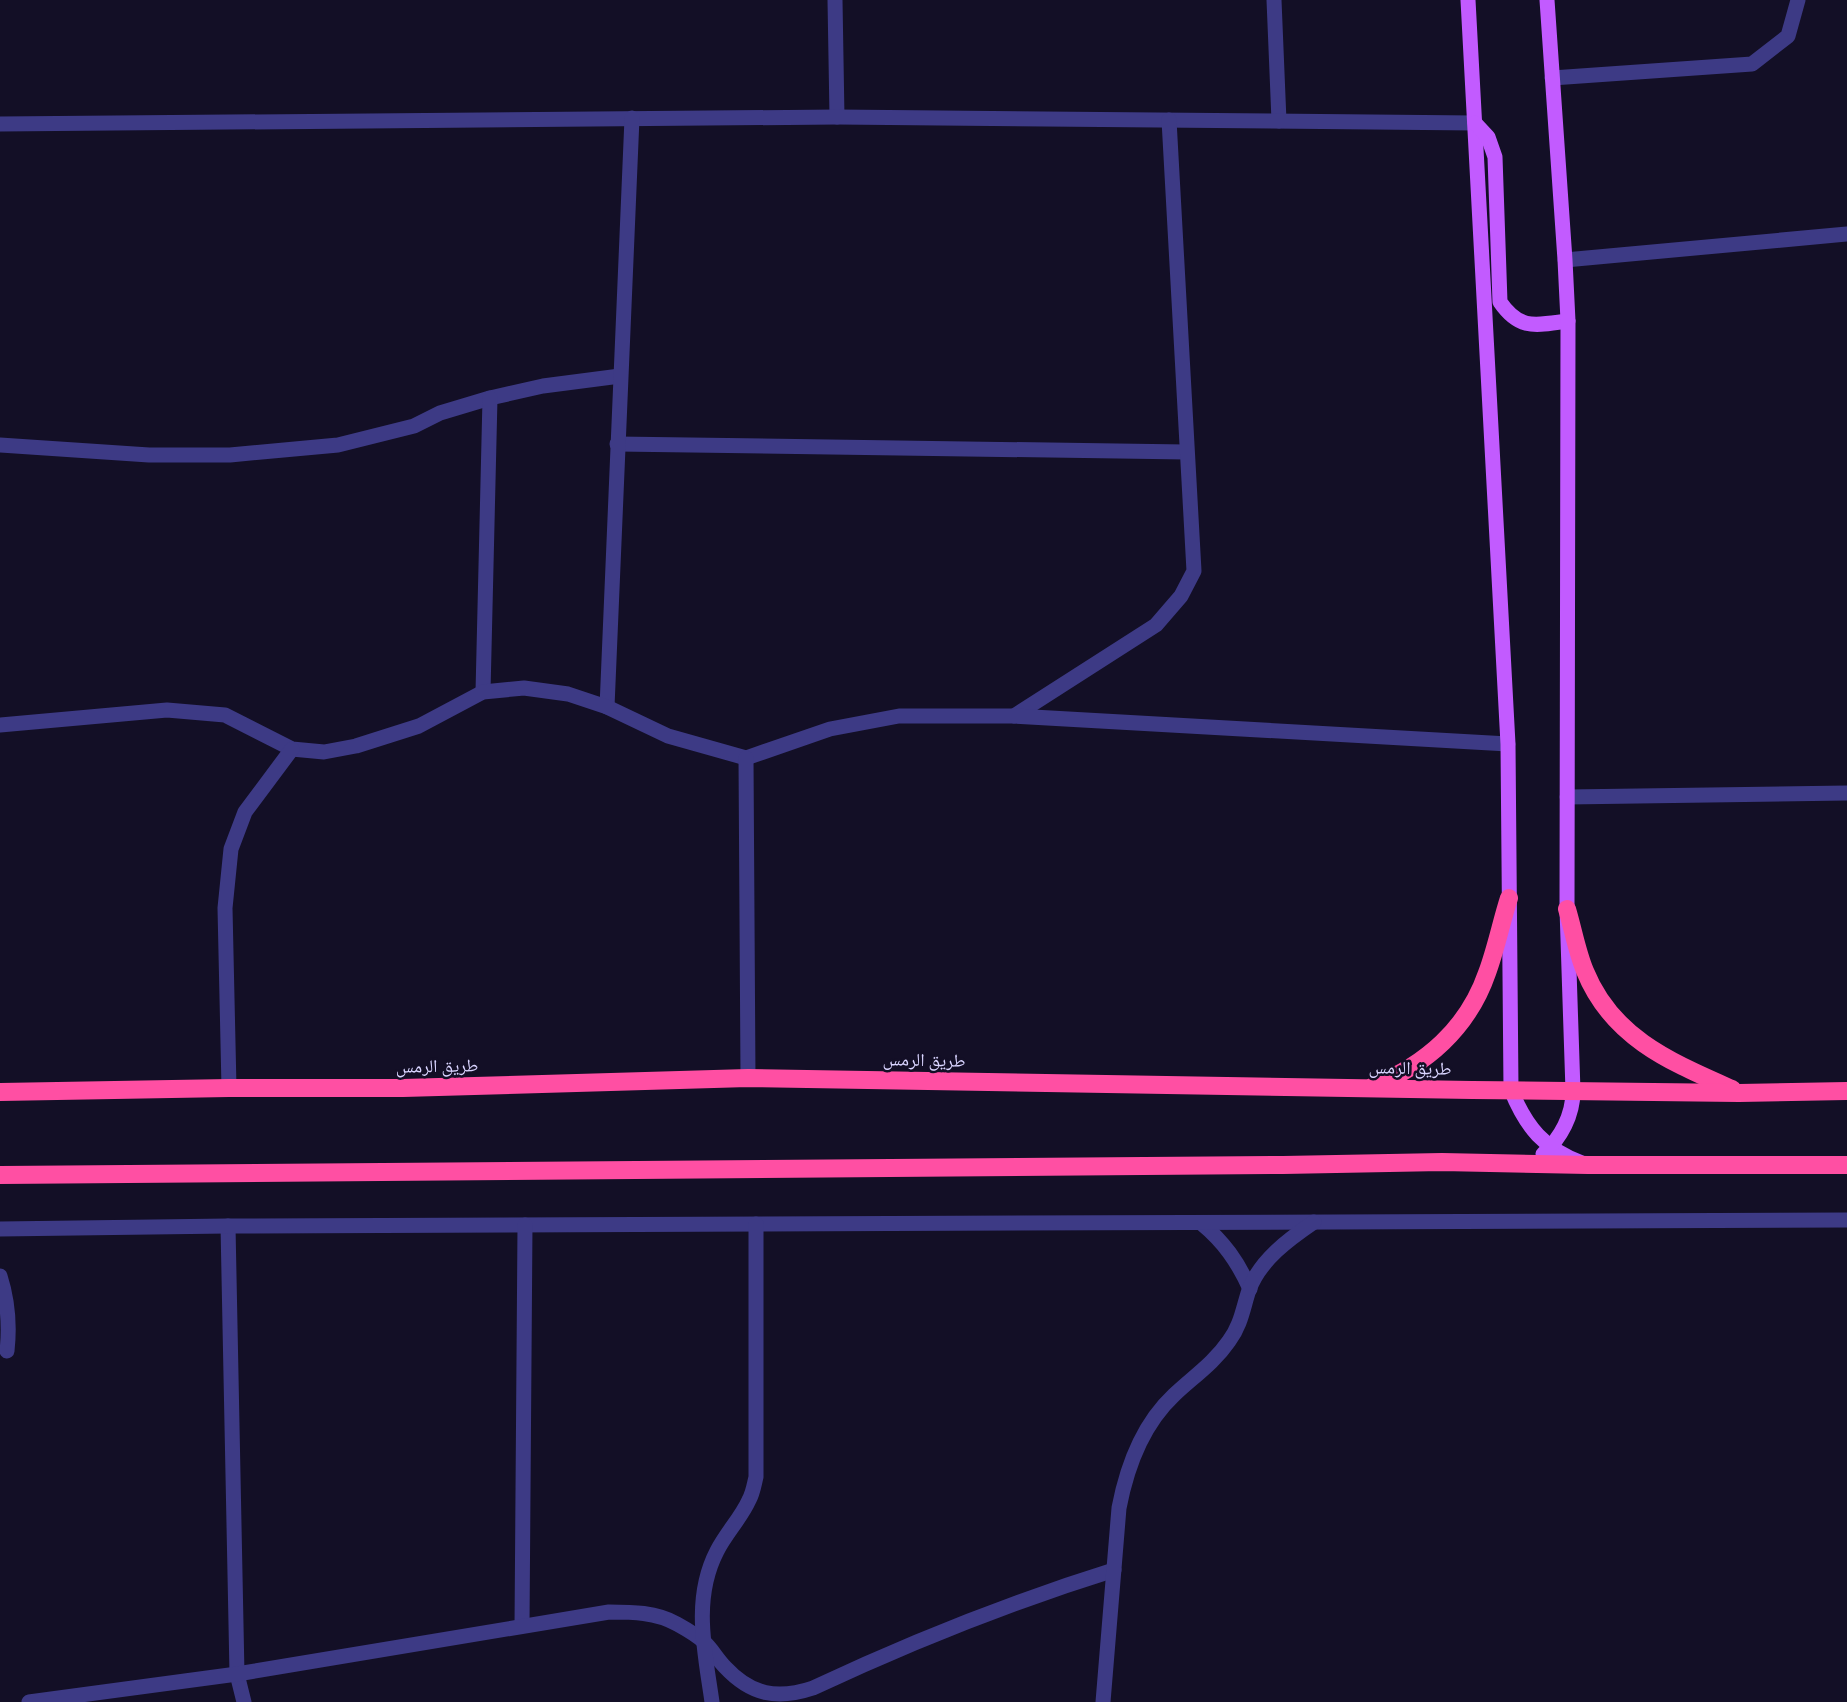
<svg xmlns="http://www.w3.org/2000/svg" width="1847" height="1702" font-family="'Titillium Web','Noto Naskh Arabic',sans-serif">
<style>
.lines{fill:none;stroke-linecap:round;stroke-linejoin:round}
.minor{stroke:#3d3a85;stroke-width:15}
.major{stroke:#c25bff;stroke-width:15}
.highway{stroke:#ff4fa3;stroke-width:18}
.labels{text-anchor:middle;stroke-width:5;stroke-linejoin:round;paint-order:stroke}
.street-label{font-size:18px;fill:#d9d4ff;stroke:#130f26}
</style>
<rect width="100%" height="100%" fill="#130f26"/>
<g class="lines">
<g class="minor">
<path d="M835,0L837,117"/>
<path d="M1274,0L1279,121"/>
<path d="M1552,78L1752,64L1788,36L1798,0"/>
<path d="M0,124L837,117L1475,123"/>
<path d="M1565,260L1847,234"/>
<path d="M617,444L1186,452"/>
<path d="M0,445L149,455H230L338,445L414,426L440,413L490,398L543,386L620,376"/>
<path d="M483,692L490,398"/>
<path d="M607,707L632,118"/>
<path d="M1014,716L1156,625L1181,596L1194,571L1169,120"/>
<path d="M0,725L167,710L225,715L292,749L324,752L356,746L419,726L483,692L524,688L568,694L607,707L668,736L746,758L830,729L899,716H1014L1508,744"/>
<path d="M746,758L748,1078"/>
<path d="M1567,797L1847,793"/>
<path d="M229,1088L225,908L231,849L245,812L292,749"/>
<path d="M1201,1223C1224,1242 1238,1262 1250,1289"/>
<path d="M228,1226L237,1674L244,1702"/>
<path d="M0,1229L228,1226L1847,1220"/>
<path d="M0,1276C8,1301 10,1324 7,1351"/>
<path d="M522,1626L525,1225"/>
<path d="M29,1702L237,1674L609,1612C632,1612 656,1612 677,1624C686,1629 697,1635 704,1642C712,1649 717,1659 725,1667C751,1695 777,1700 813,1688C913,1641 1008,1603 1114,1570"/>
<path d="M712,1702C705,1652 692,1599 717,1551C726,1533 741,1518 749,1500C753,1493 754,1485 756,1477V1224"/>
<path d="M1103,1702L1119,1508C1127,1466 1142,1425 1174,1395C1193,1377 1214,1363 1229,1341C1241,1325 1243,1308 1249,1290C1260,1260 1289,1239 1314,1222"/>
</g>
<g class="major">
<path d="M1468,0L1508,744L1511,1090C1526,1127 1544,1149 1582,1163"/>
<path d="M1475,123L1488,137L1495,157L1500,302C1520,331 1536,325 1568,321"/>
<path d="M1543,1154C1561,1138 1573,1115 1573,1091L1567,909L1568,321L1565,260L1547,0"/>
</g>
<g class="highway">
<path d="M1567,909C1573,929 1577,952 1585,971C1612,1038 1671,1062 1732,1089"/>
<path d="M1373,1086C1426,1065 1468,1028 1487,973C1496,949 1501,923 1509,898"/>
<path d="M0,1092L229,1088H403L748,1078L1472,1090L1739,1093L1847,1091"/>
<path d="M0,1175L1283,1165L1442,1162L1588,1165H1847"/>
</g>
</g>
<g class="labels">
<g class="street-label">
<text transform="translate(924 1060) rotate(1)" y="6">طريق الرمس</text>
<text transform="translate(437 1066) rotate(-1)" y="6">طريق الرمس</text>
<text transform="translate(1410 1068) rotate(1)" y="6">طريق الرمس</text>
</g>
</g>
</svg>
